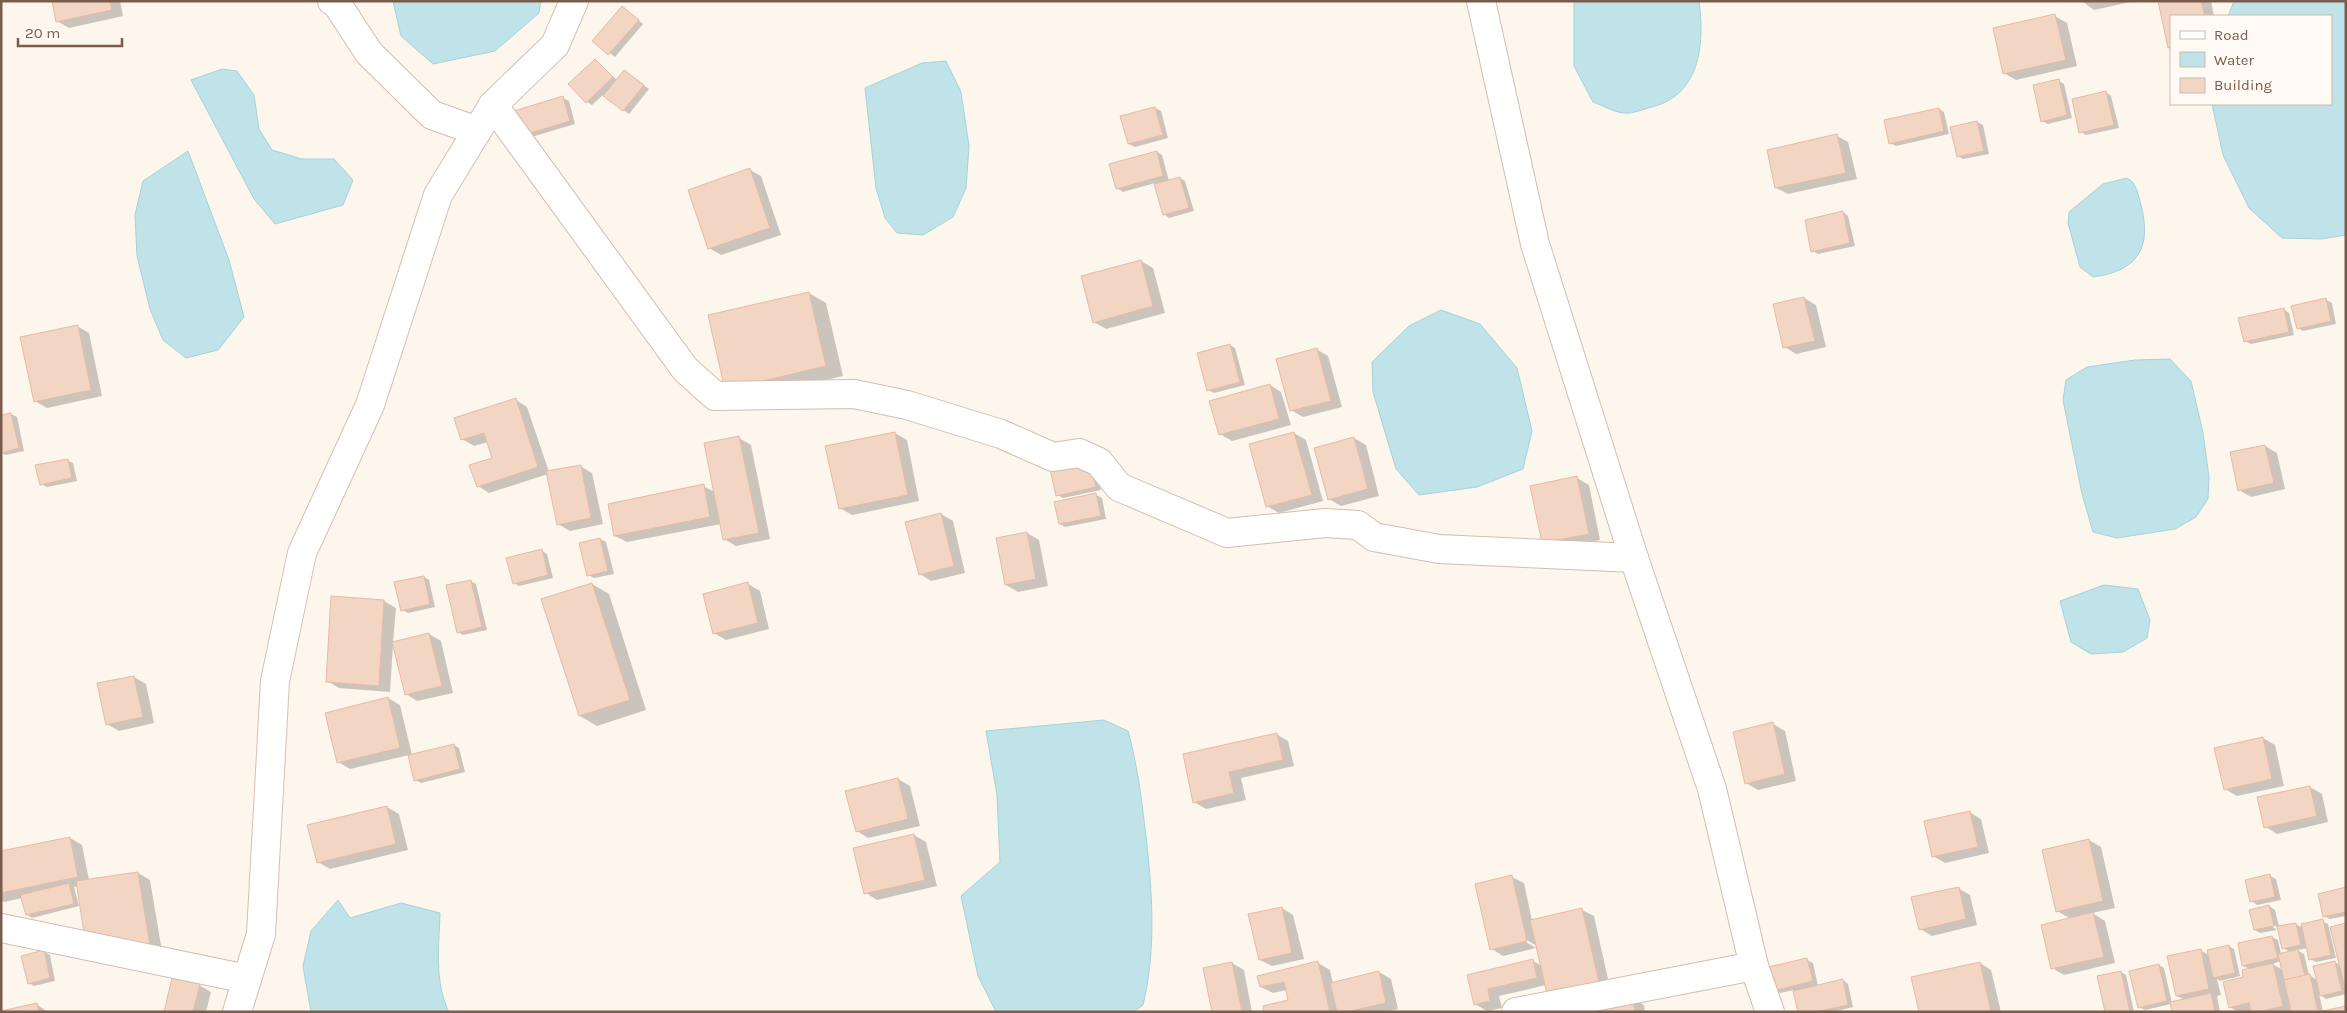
<svg xmlns="http://www.w3.org/2000/svg" width="2347" height="1013" font-family="Karla,sans-serif">
<style>
.water{fill:#bfe3e8;stroke:#a5d3da}
.shadow{fill:#0003;fill-rule:evenodd}
.building{fill:#f3d5c3;stroke:#e6bba3}
.lines{fill:none;stroke-linecap:round;stroke-linejoin:round}
.street-casing{stroke:#d1beb0;stroke-width:30}
.secondary-casing{stroke:#d6c0b0;stroke-width:30}
.street{stroke:#fff;stroke-width:28}
.secondary{stroke:#fff;stroke-width:28}
</style>
<rect width="100%" height="100%" fill="#fdf6ec"/>
<g class="water">
<path d="M393,1H541L539,13L495,51L433,64L401,36Z"/>
<path d="M1574,1H1699C1705,46 1700,97 1648,108C1641,110 1632,114 1625,113C1615,113 1602,105 1593,102L1574,66Z"/>
<path d="M2234,1H2346V235L2321,239L2282,238L2249,208L2223,155L2212,104H2331V16H2228Z"/>
<path d="M946,61L961,92L969,146L966,188L953,217L923,235L897,233L885,218L876,188L865,88L922,63Z"/>
<path d="M222,69L237,71L254,95L259,129L272,150L302,159H334L353,180L343,205L275,224L254,199L191,80Z"/>
<path d="M188,151L229,260L244,317L218,350L186,358L163,340L150,309L137,256L135,215L143,181Z"/>
<path d="M2127,178C2137,183 2138,195 2141,205C2152,248 2138,271 2093,277L2080,267L2068,223L2069,212L2103,184Z"/>
<path d="M1441,310L1480,324L1517,368L1532,431L1523,469L1477,487L1419,495L1396,469L1373,392L1372,362L1409,326Z"/>
<path d="M2170,359L2191,381L2203,433L2209,477L2208,499L2196,517L2175,529L2117,538L2093,532L2082,494L2063,400L2066,380L2087,367L2135,360Z"/>
<path d="M2104,585L2138,589L2150,620L2147,638L2123,652L2091,654L2071,642L2060,601Z"/>
<path d="M1104,720L1128,731C1137,763 1141,795 1145,828C1152,887 1157,947 1143,1005L1133,1012H996L978,976L961,896L1000,862L997,795L986,731Z"/>
<path d="M338,900L350,918L401,903L440,913C439,946 434,981 449,1012H311L303,966L311,931Z"/>
</g>
<g class="shadow">
<path d="M53,1H120L123,16L69,28L57,21Z"/>
<path d="M2082,1H2135L2094,10Z"/>
<path d="M2162,1H2211L2214,16H2171V48Z"/>
<path d="M623,8L643,24L615,57L594,41Z"/>
<path d="M2055,16L2067,23L2077,66L2016,80L2004,73Z"/>
<path d="M595,60L617,80L630,75L649,89L629,114L603,95L592,105L587,102Z"/>
<path d="M2059,81L2064,84L2072,118L2048,124L2042,121Z"/>
<path d="M2106,92L2111,96L2119,128L2086,135L2081,132Z"/>
<path d="M563,98L569,101L575,124L528,138L522,135Z"/>
<path d="M1155,108L1161,111L1168,138L1135,147L1129,144L1122,117Z"/>
<path d="M1939,109L1944,112L1949,134L1896,146L1890,143Z"/>
<path d="M1977,122L1983,125L1989,154L1963,159L1958,156Z"/>
<path d="M1837,136L1848,142L1857,179L1788,194L1776,188Z"/>
<path d="M1157,152L1162,155L1169,181L1180,178L1185,181L1194,211L1169,218L1164,214L1155,183L1123,192L1117,188Z"/>
<path d="M750,170L761,176L781,235L721,255L709,248Z"/>
<path d="M1843,212L1848,216L1855,246L1818,254L1813,251Z"/>
<path d="M1141,261L1153,268L1165,313L1106,329L1094,322Z"/>
<path d="M809,293L826,303L843,376L744,399Z"/>
<path d="M1804,298L1816,305L1826,347L1796,354L1785,347Z"/>
<path d="M2326,300L2332,303L2336,324L2303,331L2298,328Z"/>
<path d="M2283,309L2289,313L2294,335L2251,344L2245,341Z"/>
<path d="M77,326L89,333L102,396L47,408L35,401Z"/>
<path d="M1230,345L1235,348L1245,385L1214,393L1208,390Z"/>
<path d="M1316,349L1328,356L1342,407L1303,417L1291,410Z"/>
<path d="M1270,385L1281,392L1291,425L1232,441L1220,434Z"/>
<path d="M516,400L527,407L549,472L580,466L592,473L603,524L570,531L558,524L548,474L489,493L478,486L493,459L488,442L474,446L462,439Z"/>
<path d="M11,414L17,417L24,451L6,455L1,453Z"/>
<path d="M895,433L907,440L919,501L852,515L840,508Z"/>
<path d="M1294,433L1306,440L1323,501L1279,513L1267,506Z"/>
<path d="M739,438L751,445L770,539L736,546L724,539L721,524L627,542L615,536L703,486L715,492Z"/>
<path d="M1354,438L1366,445L1379,496L1341,506L1329,499Z"/>
<path d="M2265,446L2277,453L2285,489L2251,497L2239,490Z"/>
<path d="M67,460L73,463L77,481L47,487L41,484Z"/>
<path d="M1095,464L1101,490L1063,498L1058,495Z"/>
<path d="M1577,478L1589,485L1600,540L1555,549L1544,542Z"/>
<path d="M1096,495L1102,498L1106,519L1065,527L1060,524Z"/>
<path d="M941,514L953,521L965,573L931,581L920,574Z"/>
<path d="M1027,533L1039,540L1048,586L1018,592L1006,585Z"/>
<path d="M600,539L606,542L614,574L594,578L588,575Z"/>
<path d="M542,551L547,554L553,578L519,586L514,583Z"/>
<path d="M424,577L429,580L435,607L408,613L402,610Z"/>
<path d="M470,581L476,584L487,630L463,635L458,632Z"/>
<path d="M592,584L609,594L646,710L597,726L580,716Z"/>
<path d="M748,584L760,591L769,629L726,640L714,633Z"/>
<path d="M384,601L396,608L393,643L429,634L441,641L453,693L417,701L406,694L393,644L390,692L339,688L327,681Z"/>
<path d="M134,677L146,684L154,723L119,731L107,724Z"/>
<path d="M388,698L400,705L412,755L454,745L459,748L465,772L421,783L416,780L409,755L350,769L338,762Z"/>
<path d="M1773,724L1785,731L1796,781L1758,790L1746,783Z"/>
<path d="M1276,734L1288,741L1294,766L1241,778L1246,800L1206,809L1194,802L1184,755Z"/>
<path d="M2263,738L2275,745L2284,786L2237,796L2225,789Z"/>
<path d="M898,779L910,786L920,826L868,838L857,831Z"/>
<path d="M2310,787L2322,794L2328,822L2277,834L2266,827Z"/>
<path d="M387,807L399,814L408,850L330,869L318,862Z"/>
<path d="M1969,812L1981,819L1989,853L1945,863L1933,856Z"/>
<path d="M914,835L926,842L937,886L877,900L866,893Z"/>
<path d="M70,838L82,845L89,880L138,873L150,880L163,957L78,886L74,887L79,906L32,918L27,915L22,898L4,902L1,900V853Z"/>
<path d="M2089,840L2101,847L2115,908L2092,913L2105,921L2115,963L2064,975L2052,968L2071,919L2057,911Z"/>
<path d="M2270,876L2276,879L2281,900L2257,905L2252,901Z"/>
<path d="M1512,877L1524,883L1532,921L1582,910L1594,916L1610,988L1546,985L1499,996L1502,1008L1487,1011L1475,1004L1469,975L1533,961L1542,966L1537,946L1522,937L1521,939L1536,948L1503,956L1492,949Z"/>
<path d="M1958,888L1970,895L1977,925L1932,936L1920,929Z"/>
<path d="M2346,889V916L2330,919L2324,916Z"/>
<path d="M2269,906L2275,910L2279,927L2295,924L2303,928L2322,921L2328,924L2336,958L2316,962L2310,959L2308,948L2297,950L2304,954L2309,975L2317,980L2335,962L2341,966L2346,925V994L2326,999L2319,994L2323,1012L2314,1009V1012H2238L2230,1007L2250,969L2243,966L2272,937L2278,940L2281,954L2290,952L2283,948L2279,928L2269,922L2268,924L2277,930L2260,933L2255,930ZM2281,961L2283,970L2272,964Z"/>
<path d="M1282,908L1293,915L1304,959L1272,966L1260,960Z"/>
<path d="M2228,946L2234,949L2240,976L2220,981L2217,979L2221,995L2217,996L2220,1012H2173L2171,1004L2145,1010L2139,1007L2159,965L2164,968L2172,1003L2185,1000L2177,996L2200,950L2209,955Z"/>
<path d="M44,952L50,955L55,981L34,986L29,983Z"/>
<path d="M1807,960L1813,963L1818,986L1843,980L1848,984L1853,1007L1833,1012H1799L1794,990L1780,993L1774,990Z"/>
<path d="M1232,963L1244,970L1252,1012H1213Z"/>
<path d="M1318,963L1330,970L1333,983L1379,972L1391,979L1398,1009L1386,1012H1266L1290,1001L1287,990L1273,993L1261,987Z"/>
<path d="M1980,963L1991,970L2001,1012H1920Z"/>
<path d="M2121,972L2126,975L2134,1012H2107Z"/>
<path d="M199,985L211,992L206,1012H166Z"/>
<path d="M1632,998L1644,1005L1645,1012H1582Z"/>
<path d="M36,1004L48,1012H5Z"/>
</g>
<g class="building">
<path d="M52,1H110L112,10L56,22Z"/>
<path d="M2158,1H2201L2205,16H2171V47L2168,48Z"/>
<path d="M622,6L639,20L608,55L592,41Z"/>
<path d="M2055,14L2066,60L2003,74L1993,28Z"/>
<path d="M595,59L613,77L586,103L568,84Z"/>
<path d="M624,70L644,85L623,111L603,96Z"/>
<path d="M2059,79L2067,115L2041,122L2033,85Z"/>
<path d="M2106,91L2114,125L2079,133L2072,99Z"/>
<path d="M563,96L570,121L521,136L514,111Z"/>
<path d="M1155,107L1163,135L1128,144L1120,116Z"/>
<path d="M1939,108L1944,131L1889,144L1884,120Z"/>
<path d="M1977,121L1984,151L1957,157L1950,127Z"/>
<path d="M1837,134L1846,173L1775,188L1767,150Z"/>
<path d="M1157,151L1163,176L1116,189L1109,164Z"/>
<path d="M750,168L770,228L708,249L688,190Z"/>
<path d="M1180,177L1189,208L1163,215L1154,184Z"/>
<path d="M1843,211L1850,243L1811,252L1805,220Z"/>
<path d="M1141,260L1153,306L1093,323L1081,276Z"/>
<path d="M809,292L826,366L725,390L708,315Z"/>
<path d="M1804,297L1815,341L1783,348L1773,304Z"/>
<path d="M2326,298L2331,321L2297,329L2291,306Z"/>
<path d="M2284,308L2289,332L2244,342L2238,318Z"/>
<path d="M78,325L91,390L34,402L20,337Z"/>
<path d="M1230,344L1240,382L1207,391L1197,353Z"/>
<path d="M1317,348L1331,401L1290,411L1276,359Z"/>
<path d="M1270,384L1279,419L1219,435L1209,401Z"/>
<path d="M516,398L538,467L477,487L469,465L492,458L484,433L461,440L454,418Z"/>
<path d="M11,413L19,448L1,453V415Z"/>
<path d="M895,432L908,495L839,509L825,446Z"/>
<path d="M1294,432L1312,495L1266,507L1249,444Z"/>
<path d="M739,436L759,533L723,540L704,443Z"/>
<path d="M1354,437L1368,489L1328,500L1314,448Z"/>
<path d="M2265,445L2274,483L2238,491L2230,452Z"/>
<path d="M68,459L72,478L40,485L35,465Z"/>
<path d="M1090,460L1096,487L1056,496L1050,469Z"/>
<path d="M581,465L591,518L557,525L546,471Z"/>
<path d="M1577,476L1589,534L1542,543L1530,486Z"/>
<path d="M704,484L710,517L614,536L608,504Z"/>
<path d="M1096,493L1101,516L1059,524L1054,502Z"/>
<path d="M941,513L954,566L919,575L905,522Z"/>
<path d="M1027,532L1036,579L1005,585L996,538Z"/>
<path d="M600,538L608,571L587,576L579,543Z"/>
<path d="M542,549L548,575L513,584L506,558Z"/>
<path d="M424,576L430,604L401,611L394,582Z"/>
<path d="M471,580L482,627L457,633L446,585Z"/>
<path d="M748,582L758,623L713,634L703,594Z"/>
<path d="M592,583L630,700L579,716L541,599Z"/>
<path d="M331,596L384,600L379,686L326,682Z"/>
<path d="M429,633L442,686L405,695L392,642Z"/>
<path d="M134,676L143,717L106,725L97,683Z"/>
<path d="M388,697L400,748L337,763L325,713Z"/>
<path d="M1773,722L1785,774L1745,784L1733,732Z"/>
<path d="M1277,733L1283,760L1229,772L1234,793L1193,803L1183,754Z"/>
<path d="M2263,737L2272,779L2224,790L2214,748Z"/>
<path d="M454,744L460,769L414,781L408,755Z"/>
<path d="M898,778L908,819L856,832L845,791Z"/>
<path d="M2310,786L2317,816L2264,828L2257,797Z"/>
<path d="M387,806L396,844L317,863L307,825Z"/>
<path d="M1970,811L1978,847L1932,857L1924,821Z"/>
<path d="M914,834L925,880L864,894L853,848Z"/>
<path d="M70,837L78,877L1,893V851Z"/>
<path d="M2089,839L2103,901L2056,912L2042,850Z"/>
<path d="M138,872L151,952L85,940L76,881Z"/>
<path d="M2270,874L2275,897L2250,902L2245,880Z"/>
<path d="M1512,875L1527,941L1490,950L1475,884Z"/>
<path d="M69,883L74,904L26,915L20,895Z"/>
<path d="M1959,887L1966,919L1919,930L1911,897Z"/>
<path d="M2346,887V912L2323,917L2318,894Z"/>
<path d="M2269,905L2274,926L2254,930L2249,910Z"/>
<path d="M1282,907L1292,953L1259,960L1248,914Z"/>
<path d="M1582,908L1599,982L1547,994L1530,920Z"/>
<path d="M2093,912L2104,957L2051,969L2041,925Z"/>
<path d="M2323,919L2331,955L2309,960L2301,924Z"/>
<path d="M2296,923L2301,945L2282,949L2277,926Z"/>
<path d="M2346,923V989H2345L2330,927Z"/>
<path d="M2272,936L2278,958L2242,966L2238,943Z"/>
<path d="M2229,945L2235,973L2213,978L2207,950Z"/>
<path d="M2201,949L2209,989L2176,996L2167,956Z"/>
<path d="M2298,949L2305,976L2284,980L2278,954Z"/>
<path d="M44,950L50,978L28,984L21,956Z"/>
<path d="M1807,958L1813,981L1773,991L1768,967Z"/>
<path d="M1533,959L1537,978L1488,989L1490,1001L1474,1005L1467,975Z"/>
<path d="M1318,961L1330,1012H1264L1263,1006L1288,1000L1284,982L1260,987L1257,976Z"/>
<path d="M2335,961L2342,991L2320,996L2313,966Z"/>
<path d="M1232,962L1242,1012H1212L1203,968Z"/>
<path d="M1980,962L1991,1012H1919L1911,977Z"/>
<path d="M2273,963L2283,1006L2259,1012H2251L2249,1003L2229,1008L2223,982L2243,977L2242,970Z"/>
<path d="M2159,964L2167,1001L2138,1008L2129,971Z"/>
<path d="M1379,971L1386,1003L1347,1012H1337L1330,983Z"/>
<path d="M2121,971L2130,1012H2105L2097,976Z"/>
<path d="M2310,974L2318,1012H2291L2284,980Z"/>
<path d="M172,978L200,984L193,1012H164Z"/>
<path d="M1843,979L1848,1005L1815,1012H1798L1793,991Z"/>
<path d="M2211,993L2215,1012H2172L2170,1002Z"/>
<path d="M1632,997L1635,1012H1581Z"/>
<path d="M37,1003L39,1012H1V1011Z"/>
<path d="M2346,1006V1012H2323L2322,1011Z"/>
</g>
<g class="lines">
<defs>
<g id="street">
<path d="M332,1L337,4L369,53L432,115L477,131"/>
<path d="M1481,1L1535,244L1634,558L1712,789L1754,966L1770,1012"/>
<path d="M493,105L685,369L715,396L854,394L907,405L1001,434L1053,457L1079,453L1099,462L1119,487L1227,533L1325,523L1358,525L1374,537L1439,549L1634,558"/>
<path d="M1,928L247,979"/>
<path d="M1516,1012L1754,966"/>
</g>
<path id="secondary" d="M237,1012L261,934L275,681L302,553L370,405L438,195L493,105L555,45L574,1"/>
</defs>
<use href="#street" class="street-casing"/>
<use href="#secondary" class="secondary-casing"/>
<use href="#street" class="street"/>
<use href="#secondary" class="secondary"/>
</g>
<rect width="2347" height="1013" fill="none" stroke="#7a5c4d" stroke-width="5"/>
<rect x="2170" y="15" width="162" height="90" fill="#fffaf3" stroke="#cabbb1"/>
<rect x="2180" y="31" width="25" height="8" fill="#ffffff" stroke="#cabbb1"/>
<text x="2214" y="40" font-size="15" fill="#7a5c4d">Road</text>
<rect x="2180" y="52" width="25" height="15" fill="#bfe3e8" stroke="#cabbb1"/>
<text x="2214" y="65" font-size="15" fill="#7a5c4d">Water</text>
<rect x="2180" y="78" width="25" height="15" fill="#f3d5c3" stroke="#cabbb1"/>
<text x="2214" y="90" font-size="15" fill="#7a5c4d">Building</text>
<path d="M18 38v8h104v-8" fill="none" stroke="#7a5c4d" stroke-width="2.5"/>
<text x="25" y="38" font-size="15" fill="#7a5c4d" stroke="#fffaf3" stroke-width="4" paint-order="stroke">20 m</text>
</svg>
